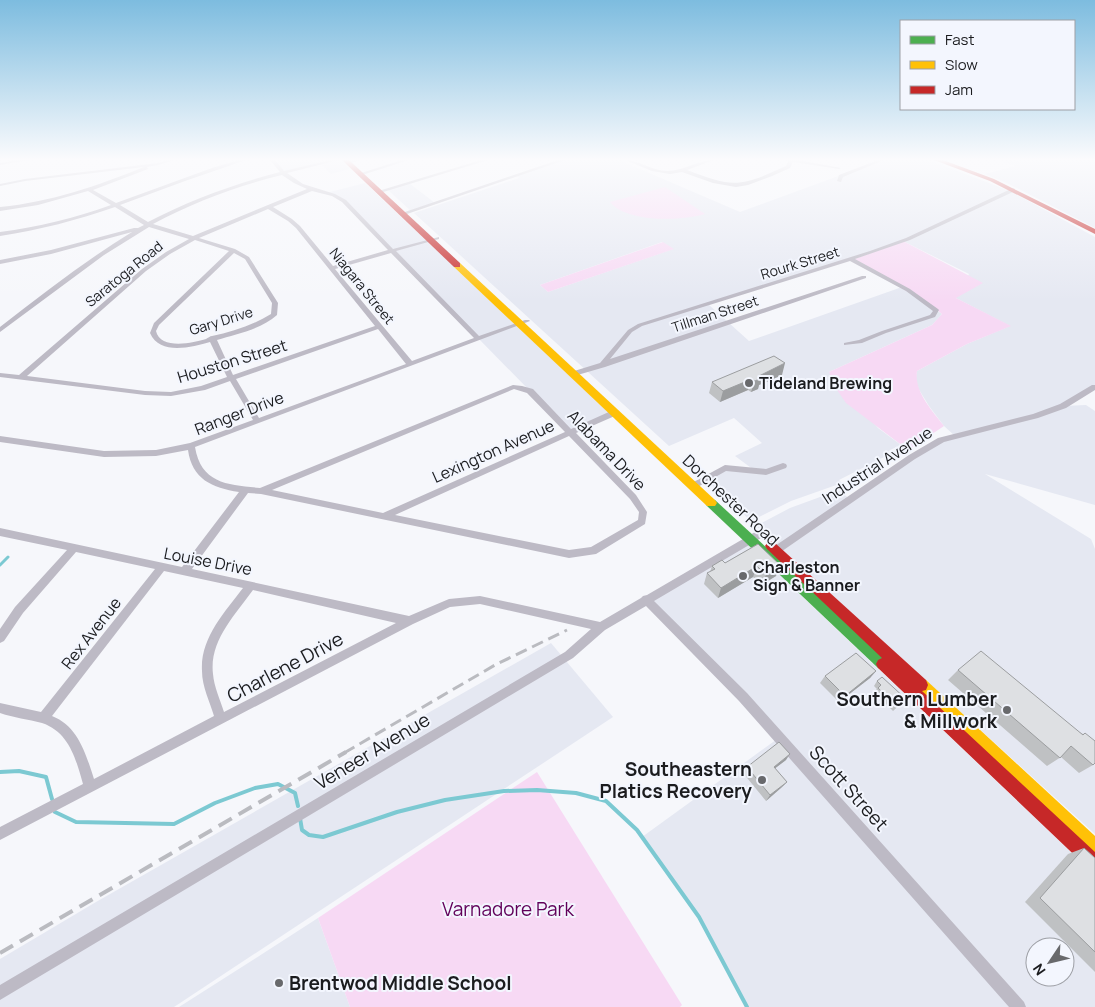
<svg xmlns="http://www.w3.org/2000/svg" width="1095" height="1007" font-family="Manrope,sans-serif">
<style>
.built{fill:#e5e8f2;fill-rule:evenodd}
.green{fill:#f7d9f4}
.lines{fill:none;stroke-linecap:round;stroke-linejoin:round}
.stream-far1{stroke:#7cc9d2;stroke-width:3}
.stream{stroke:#7cc9d2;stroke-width:4}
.street{fill:#bdbac5;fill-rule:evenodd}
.fast{fill:#4caf50;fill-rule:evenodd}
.slow{fill:#ffc107;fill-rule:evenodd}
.jam{fill:#c62828;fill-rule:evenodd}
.rail-far1{stroke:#babbc0;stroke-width:3;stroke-dasharray:12 6;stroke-linecap:butt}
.rail{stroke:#babbc0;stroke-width:4;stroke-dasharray:15 8;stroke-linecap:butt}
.wall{fill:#bfc1c3}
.shaded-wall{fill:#9b9d9f}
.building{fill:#dee0e3;stroke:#9b9d9f}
.poi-dot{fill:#68696c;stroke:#f3f6fe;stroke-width:2}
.labels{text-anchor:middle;stroke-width:4;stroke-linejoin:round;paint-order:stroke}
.far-street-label{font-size:14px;fill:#1b1c1f;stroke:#f3f6fe}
.street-label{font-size:16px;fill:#1b1c1f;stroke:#f3f6fe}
.poi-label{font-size:16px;font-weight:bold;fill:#1b1c1f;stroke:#f3f6fe;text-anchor:start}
.near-street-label{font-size:19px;fill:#1b1c1f;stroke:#f3f6fe}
.near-poi-label{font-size:19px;font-weight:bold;fill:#1b1c1f;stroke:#f3f6fe;text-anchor:end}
.near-park-label{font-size:19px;fill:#61005a;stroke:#f3f6fe}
</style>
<rect width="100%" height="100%" fill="#f6f7fb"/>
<g class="built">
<path d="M271,160H340L350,169L331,174L321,164L282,173Z"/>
<path d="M563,160H619L740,212L882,160H928L1010,191L1095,237V387L1064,406L1086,405L1095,411V505L985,474L1091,539L1095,549V834L756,526L790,508L831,493L839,491L850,499L912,457L955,436L944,426L929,406L915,383L917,371L967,344L1010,326L956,298L969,274L903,241L708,304L749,341L902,287L942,314L932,325L829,372L878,428L901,445L890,450L884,457L839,480L842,483L791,501L751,521L705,479L720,470H754L735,456L762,443L734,418L669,446L414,213L519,178L517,176ZM662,242L673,249L548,292L540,285Z"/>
<path d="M1001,160H1095V228L1007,183L985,174L1015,166Z"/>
<path d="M365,183L398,214L610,414L571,433L344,201L326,193Z"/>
<path d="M409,183L435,203L411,211L387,189Z"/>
<path d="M745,542L1095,875V1007H747L699,917L642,837L780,737L646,599ZM1035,947H1065V977H1035Z"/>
<path d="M551,643L613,717L174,1007H0V959L96,902Z"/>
<path d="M318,918L350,1007H179L256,958Z"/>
</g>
<g class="green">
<path d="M665,187L705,214C681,221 627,223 610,202Z"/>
<path d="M903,241L983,283L956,298L1011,326L967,344L917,371C914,392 932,410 944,426L908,450L846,403L835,387L829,372L932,325L942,314L931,305L852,260Z"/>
<path d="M663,242L674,249L548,292L540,285Z"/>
<path d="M537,772L682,1005L680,1007H350L318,918Z"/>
</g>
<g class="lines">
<path class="stream-far1" d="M0,565L8,557"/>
<g class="stream">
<path d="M0,772L19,771L46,777L52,799"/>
<path d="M55,812L76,822L174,824L215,803L255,788L278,784L295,793L298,806"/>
<path d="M300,818L302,830L309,835L323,837L397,812L445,800L504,791L537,790L576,793L606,801L637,830L699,917L747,1007"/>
</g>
<g class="street">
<path d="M17,160H29L0,165V163Z"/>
<path d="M167,160H175L158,165L147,167L148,169L93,190L116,203L212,168L239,160H246L185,181L120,205L148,222C190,200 234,184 280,172L270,160H275L284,171L330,160H339L287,173L303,184L335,194L346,200L393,249L439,237V239L396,251L479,336L525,320H529L530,321L195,447C201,484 229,485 260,488L513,385L522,386L533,389L571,429L611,411H617L618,413L617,415L576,433L636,495L647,512L645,524L596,554L569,558L261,494L248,493L192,569L409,616L449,599L480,596L600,622L641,598L643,596L647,595L755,532H761L763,535L761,538L654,601L747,693L1024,1002L1026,1007H1009L739,701L646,606L605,630L573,658L0,1000V985L565,652L591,629L480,604L450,607L413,624L0,840V827L83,784C76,759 69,732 42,723C28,719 14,718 0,713V703L41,712L155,569L76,552L23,613L4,641L0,643V629L15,607L67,550L0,536V528L182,567L239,492C212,488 192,479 188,450L156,456L104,457L0,442V436L104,451L156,450L190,443L253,420L230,381L205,390L171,396L145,395L0,377V373L19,375L142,269L166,252L189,239L149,227L104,255L0,332V327C43,294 86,260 132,232L51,254L0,264V260L51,250L134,228H138L144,225L115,207C77,220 40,230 0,236V232C38,227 75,218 111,205L88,191L38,205L0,211V207C51,202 97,186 144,167L25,181L0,186V184L25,179L158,163ZM282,175L294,183L307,189L193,236L153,224C194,202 237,186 282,175ZM312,191L332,196L342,202L388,250L333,266L300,226L292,219L273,207ZM268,209L288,221L296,228L375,326L233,375L217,340C236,334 262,329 277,315L278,303L249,257L235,249L199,238ZM195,240L229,251L154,323L150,333C160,356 192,347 210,342L227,377L201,386L171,392L145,391L27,376L146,271L170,254ZM234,253L245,259L272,303L271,314C253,325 232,332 212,336C210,336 208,338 206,339C193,343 160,350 156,331L159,325ZM391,253L474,338L412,361L335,269ZM378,329L406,364L259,418L236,379ZM514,389L527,393L565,432L383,513L272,490ZM569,436L630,499L639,512L638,520L591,547L569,550L395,515ZM164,571L243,588C225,612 200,638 202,671C202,687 210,702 214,716L94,779C86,754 78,726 52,716ZM253,590L396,623L224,712C220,699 214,687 213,674C209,641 235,615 253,590Z"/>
<path d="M353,160H361L348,164L346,163Z"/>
<path d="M402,160H409L362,175L358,174Z"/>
<path d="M481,160H488L380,193L375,192Z"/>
<path d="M558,160H565L404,215L399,214Z"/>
<path d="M625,160C639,160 652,171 667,171C684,171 698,160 714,160L687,170C734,188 740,187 786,166L788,161L786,160H798L841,168L839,169L793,162L790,168L772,176L748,185L736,187L713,183L682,172L670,174L652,171Z"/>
<path d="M878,160H884L843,177L841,182L837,181L839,175Z"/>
<path d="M1013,188L1015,189V191L910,240L855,259L910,289L938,309L939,310L935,317L886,333L862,343L844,345V343L859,340L882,331L930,315L933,311L906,291L850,261L642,326L632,332L610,359L862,276H866V278L605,367L574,376L570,374L571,372L600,363L628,330L638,324L870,251L906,238Z"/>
<path d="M1092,385H1095V390L1066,408L1038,418L944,442L915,459L775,556L772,557L769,556L767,553L769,550L909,455L938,438L1033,414L1060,404Z"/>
<path d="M783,463L786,464L787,466L786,468L766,475L726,471L696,488H690L689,486L690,484L725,465L766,469Z"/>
</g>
<path class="fast" d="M711,499L715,500L888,660L890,664L888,668L883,670L878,668L707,506L705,503L707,500Z"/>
<g class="slow">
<path d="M454,263H460L715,500L717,503L715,506H707L454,267Z"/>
<path d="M921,678L926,680L1095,836V855L1089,853L916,690L914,685L916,680Z"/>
</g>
<g class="jam">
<path d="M342,160H349L460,263V267H454Z"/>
<path d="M934,160H943L994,179L1095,229V234L990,181Z"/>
<path d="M771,541L775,543L926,680L928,685L926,690L922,691L1095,852V871L1089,869L878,668L876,664L878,660L882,658L767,549L765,546L767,543Z"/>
</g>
<path class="rail-far1" d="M344,753L495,665L567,630"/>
<path class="rail" d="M0,953L346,752"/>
</g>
<g class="wall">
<path d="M782,375L759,385L758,389L751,392L748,390L720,402L709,393L712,382Z"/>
<path d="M758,544L776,576L761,585L753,577L718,598L704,584L707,573L710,572L712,566L725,563Z"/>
<path d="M958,670L1083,734L1085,733L1093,765L1079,773L1061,757L1047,766L948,680Z"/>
<path d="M876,671L870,678L839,702L820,683L825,676Z"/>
<path d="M877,681L906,699L893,711L874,692L877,689L874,686Z"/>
<path d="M786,760L775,768L787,782L782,787L766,801L743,773L747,767Z"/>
<path d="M1084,848L1095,858V972L1025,902L1068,854Z"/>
</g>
<g class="shaded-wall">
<path d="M785,363L782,375L759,385L758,389L751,392L755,381L759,376Z"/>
<path d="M752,379L748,390L720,402L723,391Z"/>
<path d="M757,566L753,577L718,598L721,588Z"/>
<path d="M781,566L776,576L761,585L766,575Z"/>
<path d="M876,671L870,678L839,702L845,696Z"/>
<path d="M790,754L786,760L769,773L774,767Z"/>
<path d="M787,782L782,787L766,801L770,795Z"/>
</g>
<g class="building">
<path d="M774,356L785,363L759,376L761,378L755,381L752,379L723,391L712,382Z"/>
<path d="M758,544L781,566L766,575L757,566L721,588L707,573L715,569L712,566L722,560L725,563Z"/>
<path d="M981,651L1083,735L1085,733L1095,741V763L1093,765L1071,746L1060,758L958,670Z"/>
<path d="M856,653L876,671L845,696L825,676Z"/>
<path d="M882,677L906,699L897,706L878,688L881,685L877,681Z"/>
<path d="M779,742L790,754L774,767L787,782L770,795L747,767Z"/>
<path d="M1084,848L1095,858V952L1040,898Z"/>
</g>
<linearGradient id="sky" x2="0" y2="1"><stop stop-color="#7dbcdf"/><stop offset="0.53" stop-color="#fbfbfd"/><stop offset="1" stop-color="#fbfbfd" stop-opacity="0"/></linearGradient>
<rect width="1095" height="301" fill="url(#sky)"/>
<g class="poi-dot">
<circle cx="749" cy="383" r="5"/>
<circle cx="743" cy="576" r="5"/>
<circle cx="1007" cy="710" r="5"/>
<circle cx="762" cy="780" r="5"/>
<circle cx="279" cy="983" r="5"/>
</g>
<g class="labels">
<g class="far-street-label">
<text transform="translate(800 263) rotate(-17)" y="5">Rourk Street</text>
<text transform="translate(124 274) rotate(-39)" y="5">Saratoga Road</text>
<text transform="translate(362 286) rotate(51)" y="5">Niagara Street</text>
<text transform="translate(715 314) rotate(-18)" y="5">Tillman Street</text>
<text transform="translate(221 321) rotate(-17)" y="5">Gary Drive</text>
</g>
<g class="street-label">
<text transform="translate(232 361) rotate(-17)" y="6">Houston Street</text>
<text transform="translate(239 413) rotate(-21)" y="6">Ranger Drive</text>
<text transform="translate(607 450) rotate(46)" y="6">Alabama Drive</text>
<text transform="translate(493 451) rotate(-24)" y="6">Lexington Avenue</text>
<text transform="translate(877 465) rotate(-33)" y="6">Industrial Avenue</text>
<text transform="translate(731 500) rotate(43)" y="6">Dorchester Road</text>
<text transform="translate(208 561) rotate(11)" y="6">Louise Drive</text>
<text transform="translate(91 633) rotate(-52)" y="6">Rex Avenue</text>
</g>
<g class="poi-label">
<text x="759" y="389">Tideland Brewing</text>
<text x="753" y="573">Charleston<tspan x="753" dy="18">Sign &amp; Banner</tspan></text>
</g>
<g class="near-street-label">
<text transform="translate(285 667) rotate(-28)" y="7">Charlene Drive</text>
<text transform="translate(372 751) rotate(-31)" y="7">Veneer Avenue</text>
<text transform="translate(849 788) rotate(48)" y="7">Scott Street</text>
</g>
<g class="near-poi-label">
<text x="997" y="706">Southern Lumber<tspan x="997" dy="22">&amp; Millwork</tspan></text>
<text x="752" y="776">Southeastern<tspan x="752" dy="22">Platics Recovery</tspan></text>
<text x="289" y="990" text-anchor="start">Brentwod Middle School</text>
</g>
<g class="near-park-label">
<text x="508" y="916">Varnadore Park</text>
</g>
</g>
<rect x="900" y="20" width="175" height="90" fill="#f3f6fe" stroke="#9d9fa5"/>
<rect x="910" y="36" width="25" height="8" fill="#4caf50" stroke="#9d9fa5"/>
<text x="945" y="45" font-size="15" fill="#1b1c1f">Fast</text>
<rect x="910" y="61" width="25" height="8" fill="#ffc107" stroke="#9d9fa5"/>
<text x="945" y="70" font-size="15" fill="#1b1c1f">Slow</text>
<rect x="910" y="86" width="25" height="8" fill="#c62828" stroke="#9d9fa5"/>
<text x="945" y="95" font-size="15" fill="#1b1c1f">Jam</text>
<g transform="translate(1050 962) rotate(235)"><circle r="24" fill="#f3f6fe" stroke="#9d9fa5"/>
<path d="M0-4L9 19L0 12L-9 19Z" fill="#68696c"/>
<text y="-8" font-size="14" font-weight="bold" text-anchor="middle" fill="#1b1c1f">N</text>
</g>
</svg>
